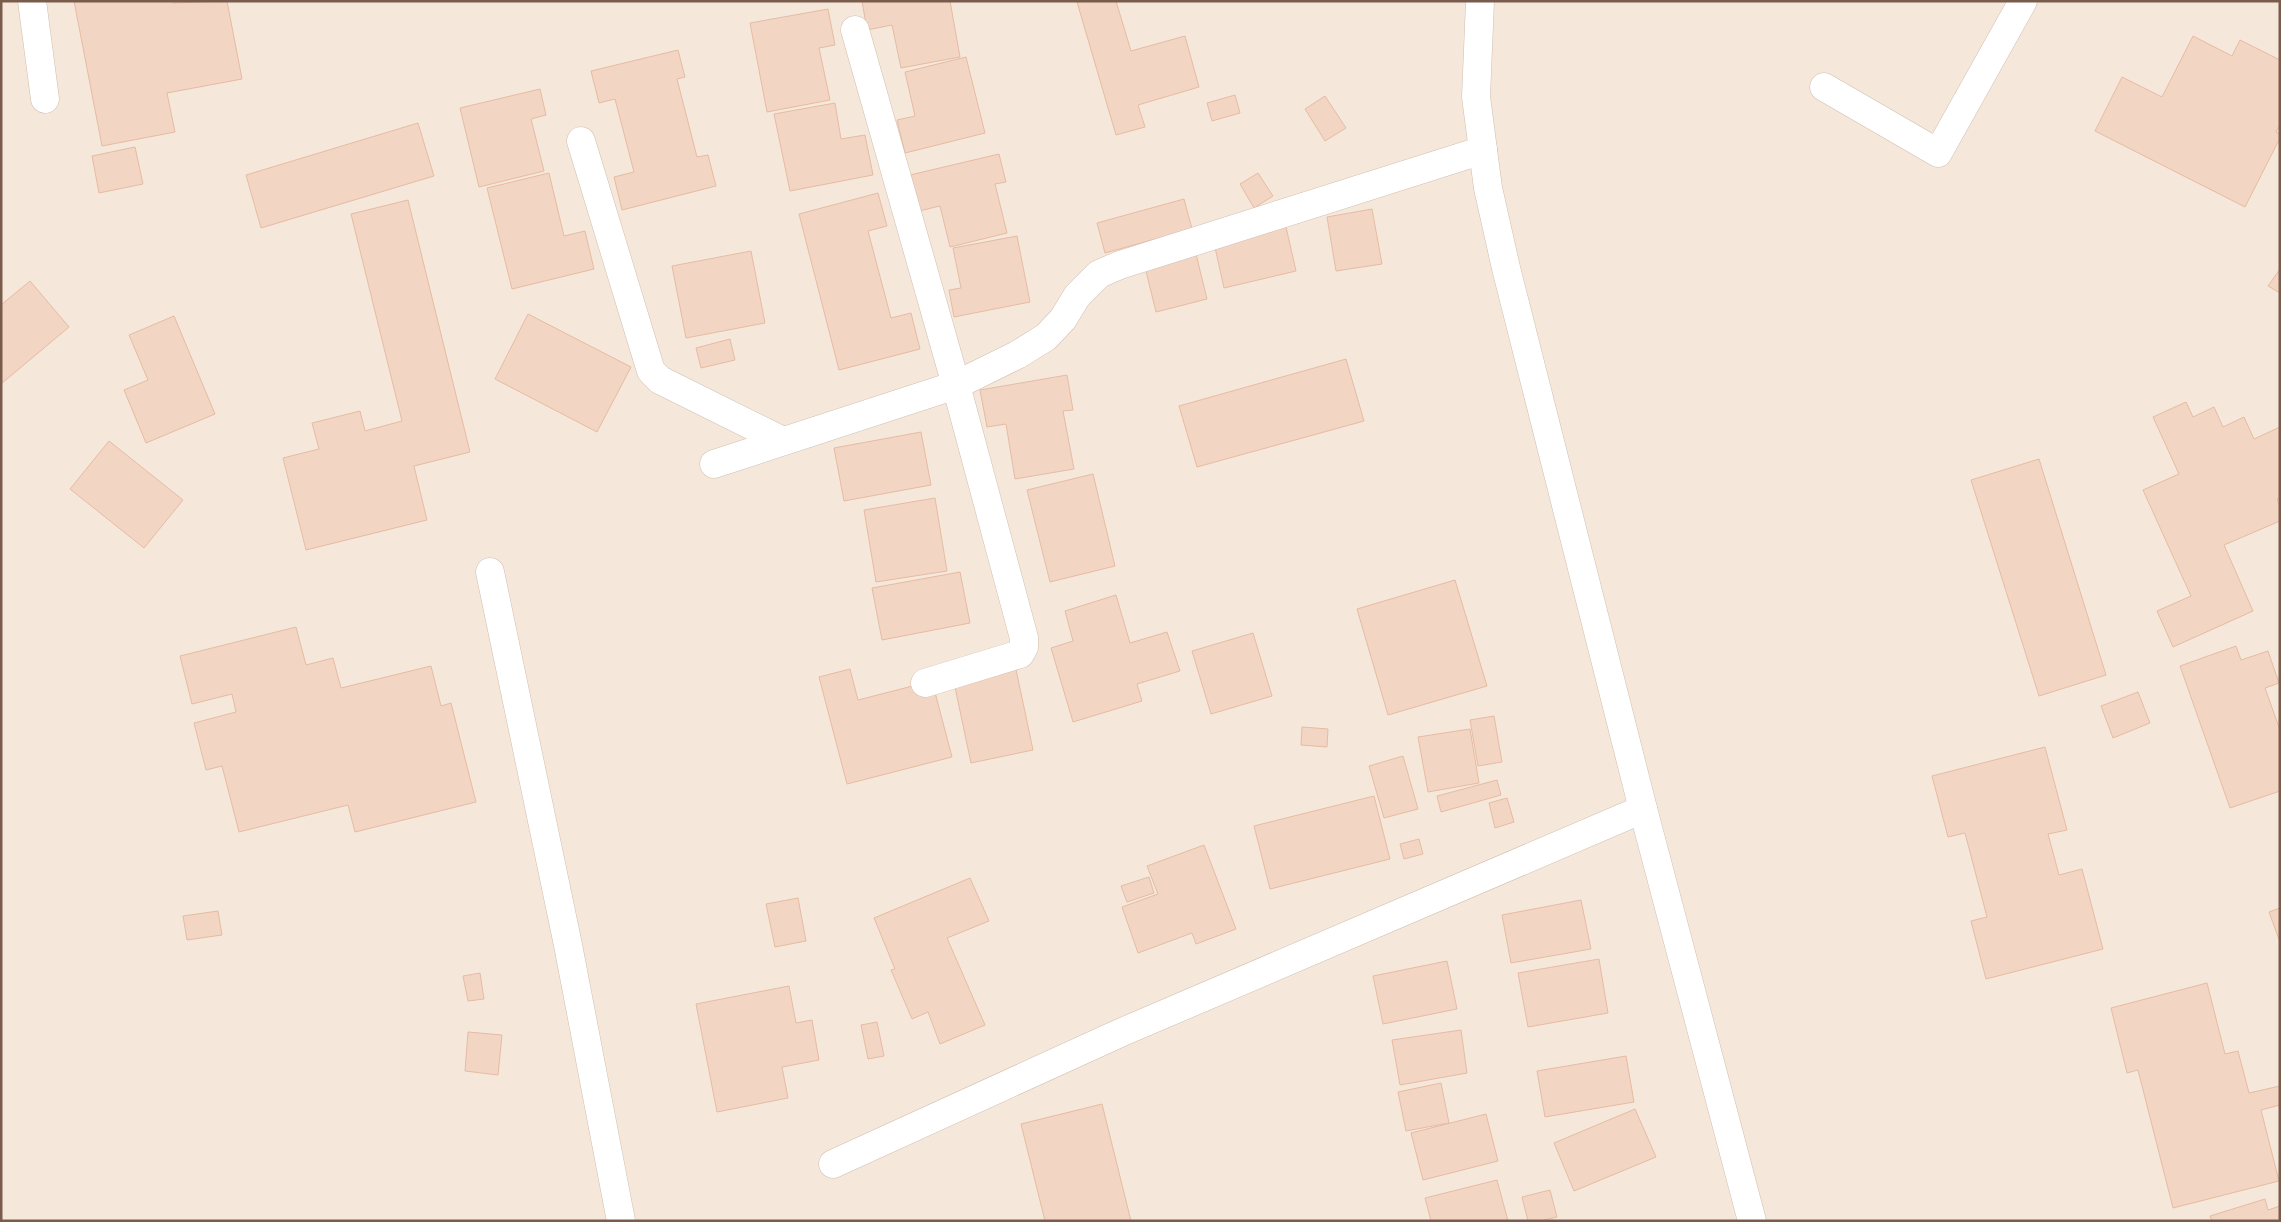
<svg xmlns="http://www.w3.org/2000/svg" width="2281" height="1222" font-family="'Fira Sans Condensed',sans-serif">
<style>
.residential{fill:#f5e8da}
.building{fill:#f3d5c3;stroke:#e6bba3}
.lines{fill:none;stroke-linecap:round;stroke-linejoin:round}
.minor-casing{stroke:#d1beb0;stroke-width:29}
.minor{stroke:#fff;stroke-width:28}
</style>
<rect width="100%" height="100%" fill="#fdf6ec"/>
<rect class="residential" x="1" y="1" width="2279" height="1220"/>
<g class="building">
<path d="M74,1H173V3L227,1L242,79L167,93L175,132L102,146Z"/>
<path d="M862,1H950L960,57L901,68L892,25L867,30Z"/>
<path d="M1081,1H1116L1131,51L1185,36L1199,87L1138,105L1145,127L1116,135L1077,2Z"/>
<path d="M828,9L835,45L819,48L830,100L767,112L750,23Z"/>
<path d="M2193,36L2232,56L2240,40L2280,60V125L2276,132L2280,134V138L2245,207L2095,131L2122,77L2162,97Z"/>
<path d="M678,50L685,77L677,79L697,157L708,155L716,186L622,210L614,177L634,172L615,99L599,103L591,71Z"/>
<path d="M966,57L985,133L905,153L897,120L915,116L905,72Z"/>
<path d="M540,89L546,115L531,119L544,171L479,187L460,108Z"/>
<path d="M1235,95L1240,113L1212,121L1207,103Z"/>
<path d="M1325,96L1346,128L1325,141L1305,109Z"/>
<path d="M835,103L841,139L865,135L873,175L790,191L774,114Z"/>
<path d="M418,123L434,176L261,228L246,175Z"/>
<path d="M135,147L143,184L99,193L92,156Z"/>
<path d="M999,154L1006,182L995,184L1007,233L950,247L940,206L919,211L910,175Z"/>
<path d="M549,173L564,236L585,231L594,269L512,289L487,188Z"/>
<path d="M1258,173L1273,196L1254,208L1240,184Z"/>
<path d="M878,193L887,226L868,231L891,318L911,313L920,349L839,370L799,214Z"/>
<path d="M1184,199L1192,229L1105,253L1097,223Z"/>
<path d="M408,200L470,452L414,466L427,520L306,550L283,458L319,449L312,423L360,411L365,431L402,421L351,214Z"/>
<path d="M1372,209L1382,264L1336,271L1327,217Z"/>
<path d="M1286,227L1296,271L1224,288L1214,243Z"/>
<path d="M1017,236L1030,302L954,317L949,290L961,288L953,248Z"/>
<path d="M751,251L765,323L686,338L672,266Z"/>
<path d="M1196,254L1207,299L1156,312L1145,267Z"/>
<path d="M2280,269V293L2268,286Z"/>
<path d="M30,281L69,327L1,384V305Z"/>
<path d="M528,314L631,367L597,432L495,379Z"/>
<path d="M174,316L215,414L146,443L124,390L148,380L129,335Z"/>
<path d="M730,339L735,360L701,368L696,348Z"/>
<path d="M1346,359L1364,421L1197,467L1179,406Z"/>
<path d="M1067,375L1073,410L1063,411L1074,469L1015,479L1006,424L987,427L980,390Z"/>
<path d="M2186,402L2193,417L2214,407L2223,427L2244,417L2254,439L2280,427V498L2277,499L2280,506V521L2224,545L2253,611L2173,647L2157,611L2191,596L2143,490L2179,474L2153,417Z"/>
<path d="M921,432L931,485L844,501L834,448Z"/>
<path d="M109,441L183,500L144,548L70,489Z"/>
<path d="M2039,459L2106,675L2039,696L1971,480Z"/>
<path d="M1093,474L1115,566L1050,582L1027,490Z"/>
<path d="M935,498L947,571L876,582L864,510Z"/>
<path d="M960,572L970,623L882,640L872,588Z"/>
<path d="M1455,580L1487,686L1388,715L1357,609Z"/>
<path d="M1116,595L1130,643L1167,632L1180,671L1137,684L1142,701L1073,722L1051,648L1073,641L1065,611Z"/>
<path d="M296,627L306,665L333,658L341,688L431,666L441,706L451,703L476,802L355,832L348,805L239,832L222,766L206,770L194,723L236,712L232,694L192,704L180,656Z"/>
<path d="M1253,633L1272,696L1211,714L1192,651Z"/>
<path d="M2236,646L2241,660L2268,651L2279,683L2265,688L2280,730V791L2230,808L2180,666Z"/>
<path d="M1014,660L1033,750L971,763L952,673Z"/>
<path d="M850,669L858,700L932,681L952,757L847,784L819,677Z"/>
<path d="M2138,692L2150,723L2113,738L2101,706Z"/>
<path d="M1494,716L1502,762L1478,766L1470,720Z"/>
<path d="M1302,727L1328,729L1327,747L1301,745Z"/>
<path d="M1470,729L1479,783L1428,792L1418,737Z"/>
<path d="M2045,747L2067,830L2048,834L2059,875L2082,869L2103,949L1986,979L1971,921L1987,917L1965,833L1948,837L1932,776Z"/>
<path d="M1403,756L1418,809L1384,818L1369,766Z"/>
<path d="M1497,780L1501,795L1441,812L1437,796Z"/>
<path d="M1374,796L1390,859L1270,889L1254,826Z"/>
<path d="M1507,798L1514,822L1495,828L1489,803Z"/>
<path d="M1419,839L1423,854L1404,859L1400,844Z"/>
<path d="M1204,845L1236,929L1196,944L1192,933L1138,953L1122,907L1158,894L1147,866Z"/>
<path d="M1149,877L1154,893L1127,902L1121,886Z"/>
<path d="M970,878L989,921L947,938L985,1025L940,1044L928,1012L912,1019L891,970L895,969L874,918Z"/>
<path d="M798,898L806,941L775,947L766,904Z"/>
<path d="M1581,900L1591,949L1511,963L1502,915Z"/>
<path d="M2280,908V942L2269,912Z"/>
<path d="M218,911L222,935L187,940L183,916Z"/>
<path d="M1599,959L1608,1013L1528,1027L1518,973Z"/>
<path d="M1447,961L1457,1009L1383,1024L1373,976Z"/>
<path d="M480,973L484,999L468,1001L463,976Z"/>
<path d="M2207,983L2225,1054L2238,1051L2249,1093L2280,1086V1105L2261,1110L2279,1181L2173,1208L2138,1070L2127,1073L2111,1008Z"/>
<path d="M789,986L796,1023L812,1020L819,1060L782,1067L788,1098L717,1112L696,1004Z"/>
<path d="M877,1022L884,1056L868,1059L861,1025Z"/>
<path d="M1461,1030L1467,1073L1400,1085L1392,1040Z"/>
<path d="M468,1032L502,1035L498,1075L465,1071Z"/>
<path d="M1626,1056L1634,1102L1545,1117L1537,1071Z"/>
<path d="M1441,1083L1449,1123L1406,1131L1398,1092Z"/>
<path d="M1102,1104L1131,1221H1045L1021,1124Z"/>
<path d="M1635,1109L1656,1157L1574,1191L1554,1143Z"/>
<path d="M1486,1114L1498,1161L1423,1180L1411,1133Z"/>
<path d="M1497,1180L1508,1221H1431L1425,1198Z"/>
<path d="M1550,1190L1557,1217L1540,1221H1528L1522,1197Z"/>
<path d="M2265,1199L2268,1210L2280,1206V1221H2212L2210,1216Z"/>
</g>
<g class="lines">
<defs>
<g id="minor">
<path d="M32,1L45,99"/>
<path d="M1480,1L1476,97L1488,188L1506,268L1643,809L1752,1221"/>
<path d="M855,30L956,385L1024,638V647L1020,654L925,683"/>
<path d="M1824,87L1938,153L2023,1"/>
<path d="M581,141L651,371L660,380L783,441"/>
<path d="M714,464L956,385L1017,355L1046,337L1063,319L1077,296L1099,274L1120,265L1483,150"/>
<path d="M490,572L568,945L621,1221"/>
<path d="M833,1164L1120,1033L1643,809"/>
</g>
</defs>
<use href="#minor" class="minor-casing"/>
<use href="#minor" class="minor"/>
</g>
<rect width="2281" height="1222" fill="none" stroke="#7a5c4d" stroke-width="5"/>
</svg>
